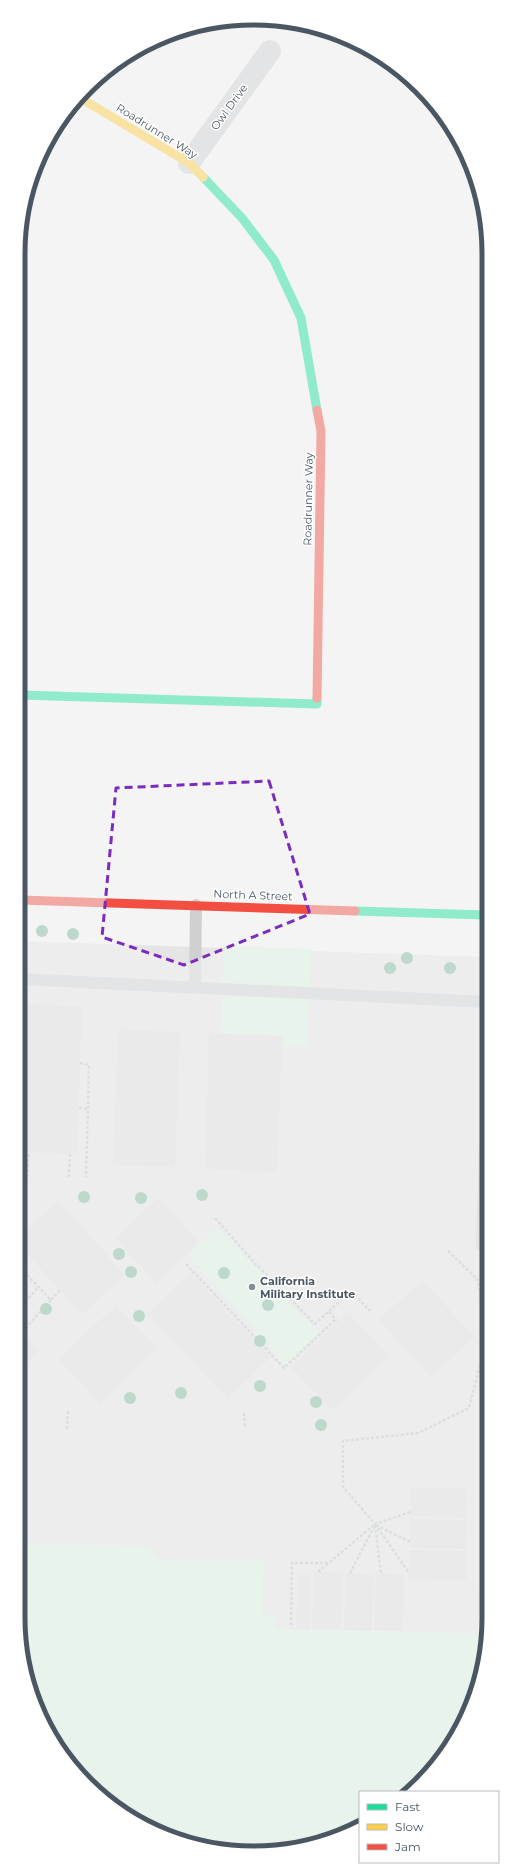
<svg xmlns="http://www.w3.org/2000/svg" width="507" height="1871" font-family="Montserrat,sans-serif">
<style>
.education{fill:#e6e5e6}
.green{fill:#d9f2e3}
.building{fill:#ddddde}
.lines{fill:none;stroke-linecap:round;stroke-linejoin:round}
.path{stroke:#bcc7c4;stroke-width:2.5;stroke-dasharray:3 2;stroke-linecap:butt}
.lane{stroke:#ced0d2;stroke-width:12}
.street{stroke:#ced0d2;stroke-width:22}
.fast{stroke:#16e098;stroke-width:9}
.slow{stroke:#ffcf43;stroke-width:9}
.jam{stroke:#f24e42;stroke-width:9}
.tree{fill:#7ab899}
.marked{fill:none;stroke:#7b2cbf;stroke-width:3;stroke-dasharray:8 5;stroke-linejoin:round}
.poi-dot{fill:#868d94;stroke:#fff;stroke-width:1.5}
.labels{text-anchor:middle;stroke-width:3;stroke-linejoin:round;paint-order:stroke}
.street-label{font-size:11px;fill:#4a5661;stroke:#fff}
.poi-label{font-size:11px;font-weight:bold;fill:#4a5661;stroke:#fff;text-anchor:start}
.rim{fill:none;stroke:#4a5661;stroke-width:5}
</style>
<rect width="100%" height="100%" fill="#f4f4f4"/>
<path class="education" d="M20,941L486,957L485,1663L449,1748L408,1792H360V1823L315,1845L238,1852L150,1829L77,1773L36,1707L18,1617Z"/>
<g class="green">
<path d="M224,946L311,949L307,1046L282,1047V1036L221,1034Z"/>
<path d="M217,1227L319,1334L287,1365L188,1255Z"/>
<path d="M18,1543L148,1546L161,1559L263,1560L262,1615H273L277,1629L485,1633V1663L449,1748L408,1792H360V1823L315,1845L238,1852L150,1829L77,1773L36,1707L18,1617Z"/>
</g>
<g class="building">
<path d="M20,1004L82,1006L77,1154L19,1152Z"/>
<path d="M118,1029L180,1032L175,1167L113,1165Z"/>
<path d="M209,1033L282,1036L277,1172L205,1169Z"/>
<path d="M158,1198L199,1242L156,1283L115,1238Z"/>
<path d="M58,1201L125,1275L82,1314L19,1245V1237Z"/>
<path d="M190,1273L271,1357L228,1399L147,1314Z"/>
<path d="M422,1280L475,1337L431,1377L379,1320Z"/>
<path d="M116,1305L157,1348L100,1403L59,1359Z"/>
<path d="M347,1312L389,1355L333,1410L291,1367Z"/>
<path d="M19,1330L39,1351L19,1371Z"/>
<path d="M411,1487L467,1489L466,1518L410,1516Z"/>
<path d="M410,1519L467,1520L466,1549L410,1548Z"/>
<path d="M409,1550L466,1551V1580L409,1579Z"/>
<path d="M314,1572H343L341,1630L312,1629Z"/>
<path d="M346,1573L374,1574L372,1631L344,1630Z"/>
<path d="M376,1573L404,1574L403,1631L374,1630Z"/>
<path d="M298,1574L311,1575L310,1629H296Z"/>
<path d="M479,1584L485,1585V1621H478Z"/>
</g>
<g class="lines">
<g class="path">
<path d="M80,1063L89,1065L86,1177"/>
<path d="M79,1108L88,1109"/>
<path d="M27,1177L29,1153"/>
<path d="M69,1177L70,1154"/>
<path d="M215,1218L251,1259L315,1324L351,1291L370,1311"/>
<path d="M448,1251L478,1280L485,1329"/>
<path d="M186,1264L284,1368L336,1319"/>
<path d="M19,1274L27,1275L19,1264"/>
<path d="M27,1275L51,1300L60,1290"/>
<path d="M19,1310L38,1287"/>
<path d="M329,1312L337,1321"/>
<path d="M22,1332L51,1300"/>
<path d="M244,1413L245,1428"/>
<path d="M19,1421V1408"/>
<path d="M67,1429L68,1409"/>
<path d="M410,1512L375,1524L343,1487V1441L418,1433L469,1408L485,1346"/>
<path d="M375,1524L409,1573"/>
<path d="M375,1525L381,1574"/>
<path d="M376,1525L410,1542"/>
<path d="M318,1572L375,1524"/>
<path d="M350,1573L374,1527"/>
<path d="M291,1625L292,1563H328"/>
</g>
<g class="lane">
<path d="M20,979L486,1002"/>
<path d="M195,988L196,905"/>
<path d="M482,1246L485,1148"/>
</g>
<path class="street" d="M189,163L270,51"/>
<g class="fast">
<path d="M203,177L242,218L274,260L301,318L317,410"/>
<path d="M21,695L317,704V698"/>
<path d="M355,911L486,915"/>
</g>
<path class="slow" d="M82,99L189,163L203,177"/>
<g class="jam">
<path d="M317,698L321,431L317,410"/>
<path d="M20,900L355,911"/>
</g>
</g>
<g class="tree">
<circle cx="42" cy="931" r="6"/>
<circle cx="73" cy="934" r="6"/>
<circle cx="407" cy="958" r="6"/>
<circle cx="390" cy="968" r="6"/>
<circle cx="450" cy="968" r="6"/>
<circle cx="202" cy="1195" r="6"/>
<circle cx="84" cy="1197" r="6"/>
<circle cx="141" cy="1198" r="6"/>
<circle cx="119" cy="1254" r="6"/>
<circle cx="131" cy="1272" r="6"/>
<circle cx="224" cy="1273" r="6"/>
<circle cx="268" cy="1305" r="6"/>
<circle cx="46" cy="1309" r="6"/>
<circle cx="139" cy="1316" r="6"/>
<circle cx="260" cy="1341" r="6"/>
<circle cx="260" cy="1386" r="6"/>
<circle cx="181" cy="1393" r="6"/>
<circle cx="130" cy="1398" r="6"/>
<circle cx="316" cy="1402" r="6"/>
<circle cx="321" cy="1425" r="6"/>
</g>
<path d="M0 0H507V1871H0ZM269,781L310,914L184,965L102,937L116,788Z" fill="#f4f4f4" fill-opacity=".55" fill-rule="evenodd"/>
<path class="marked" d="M269,781L310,914L184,965L102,937L116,788Z"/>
<circle class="poi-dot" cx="252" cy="1287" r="4"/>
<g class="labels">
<g class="street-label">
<text transform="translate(229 107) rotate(-54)" y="4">Owl Drive</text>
<text transform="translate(157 131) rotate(32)" y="4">Roadrunner Way</text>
<text transform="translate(308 499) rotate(-89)" y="4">Roadrunner Way</text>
<text transform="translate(253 895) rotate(2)" y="4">North A Street</text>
</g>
<g class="poi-label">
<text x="260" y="1285">California<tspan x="260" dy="13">Military Institute</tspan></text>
</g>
</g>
<path d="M0 0H507V1871H0ZM253 25H254A228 228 0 0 1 482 253V1618A228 228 0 0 1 254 1846H253A228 228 0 0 1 25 1618V253A228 228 0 0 1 253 25Z" fill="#fff" fill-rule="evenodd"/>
<path class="rim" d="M253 25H254A228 228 0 0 1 482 253V1618A228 228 0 0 1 254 1846H253A228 228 0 0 1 25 1618V253A228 228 0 0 1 253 25Z"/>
<rect x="359" y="1791" width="140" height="72" fill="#ffffff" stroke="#b7bbc0"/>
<rect x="367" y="1804" width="20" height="6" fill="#16e098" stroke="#b7bbc0"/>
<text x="395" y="1811" font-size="12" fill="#4a5661">Fast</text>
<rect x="367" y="1824" width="20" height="6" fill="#ffcf43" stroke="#b7bbc0"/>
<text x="395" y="1831" font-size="12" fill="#4a5661">Slow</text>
<rect x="367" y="1844" width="20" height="6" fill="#f24e42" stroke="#b7bbc0"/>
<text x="395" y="1851" font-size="12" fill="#4a5661">Jam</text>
</svg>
